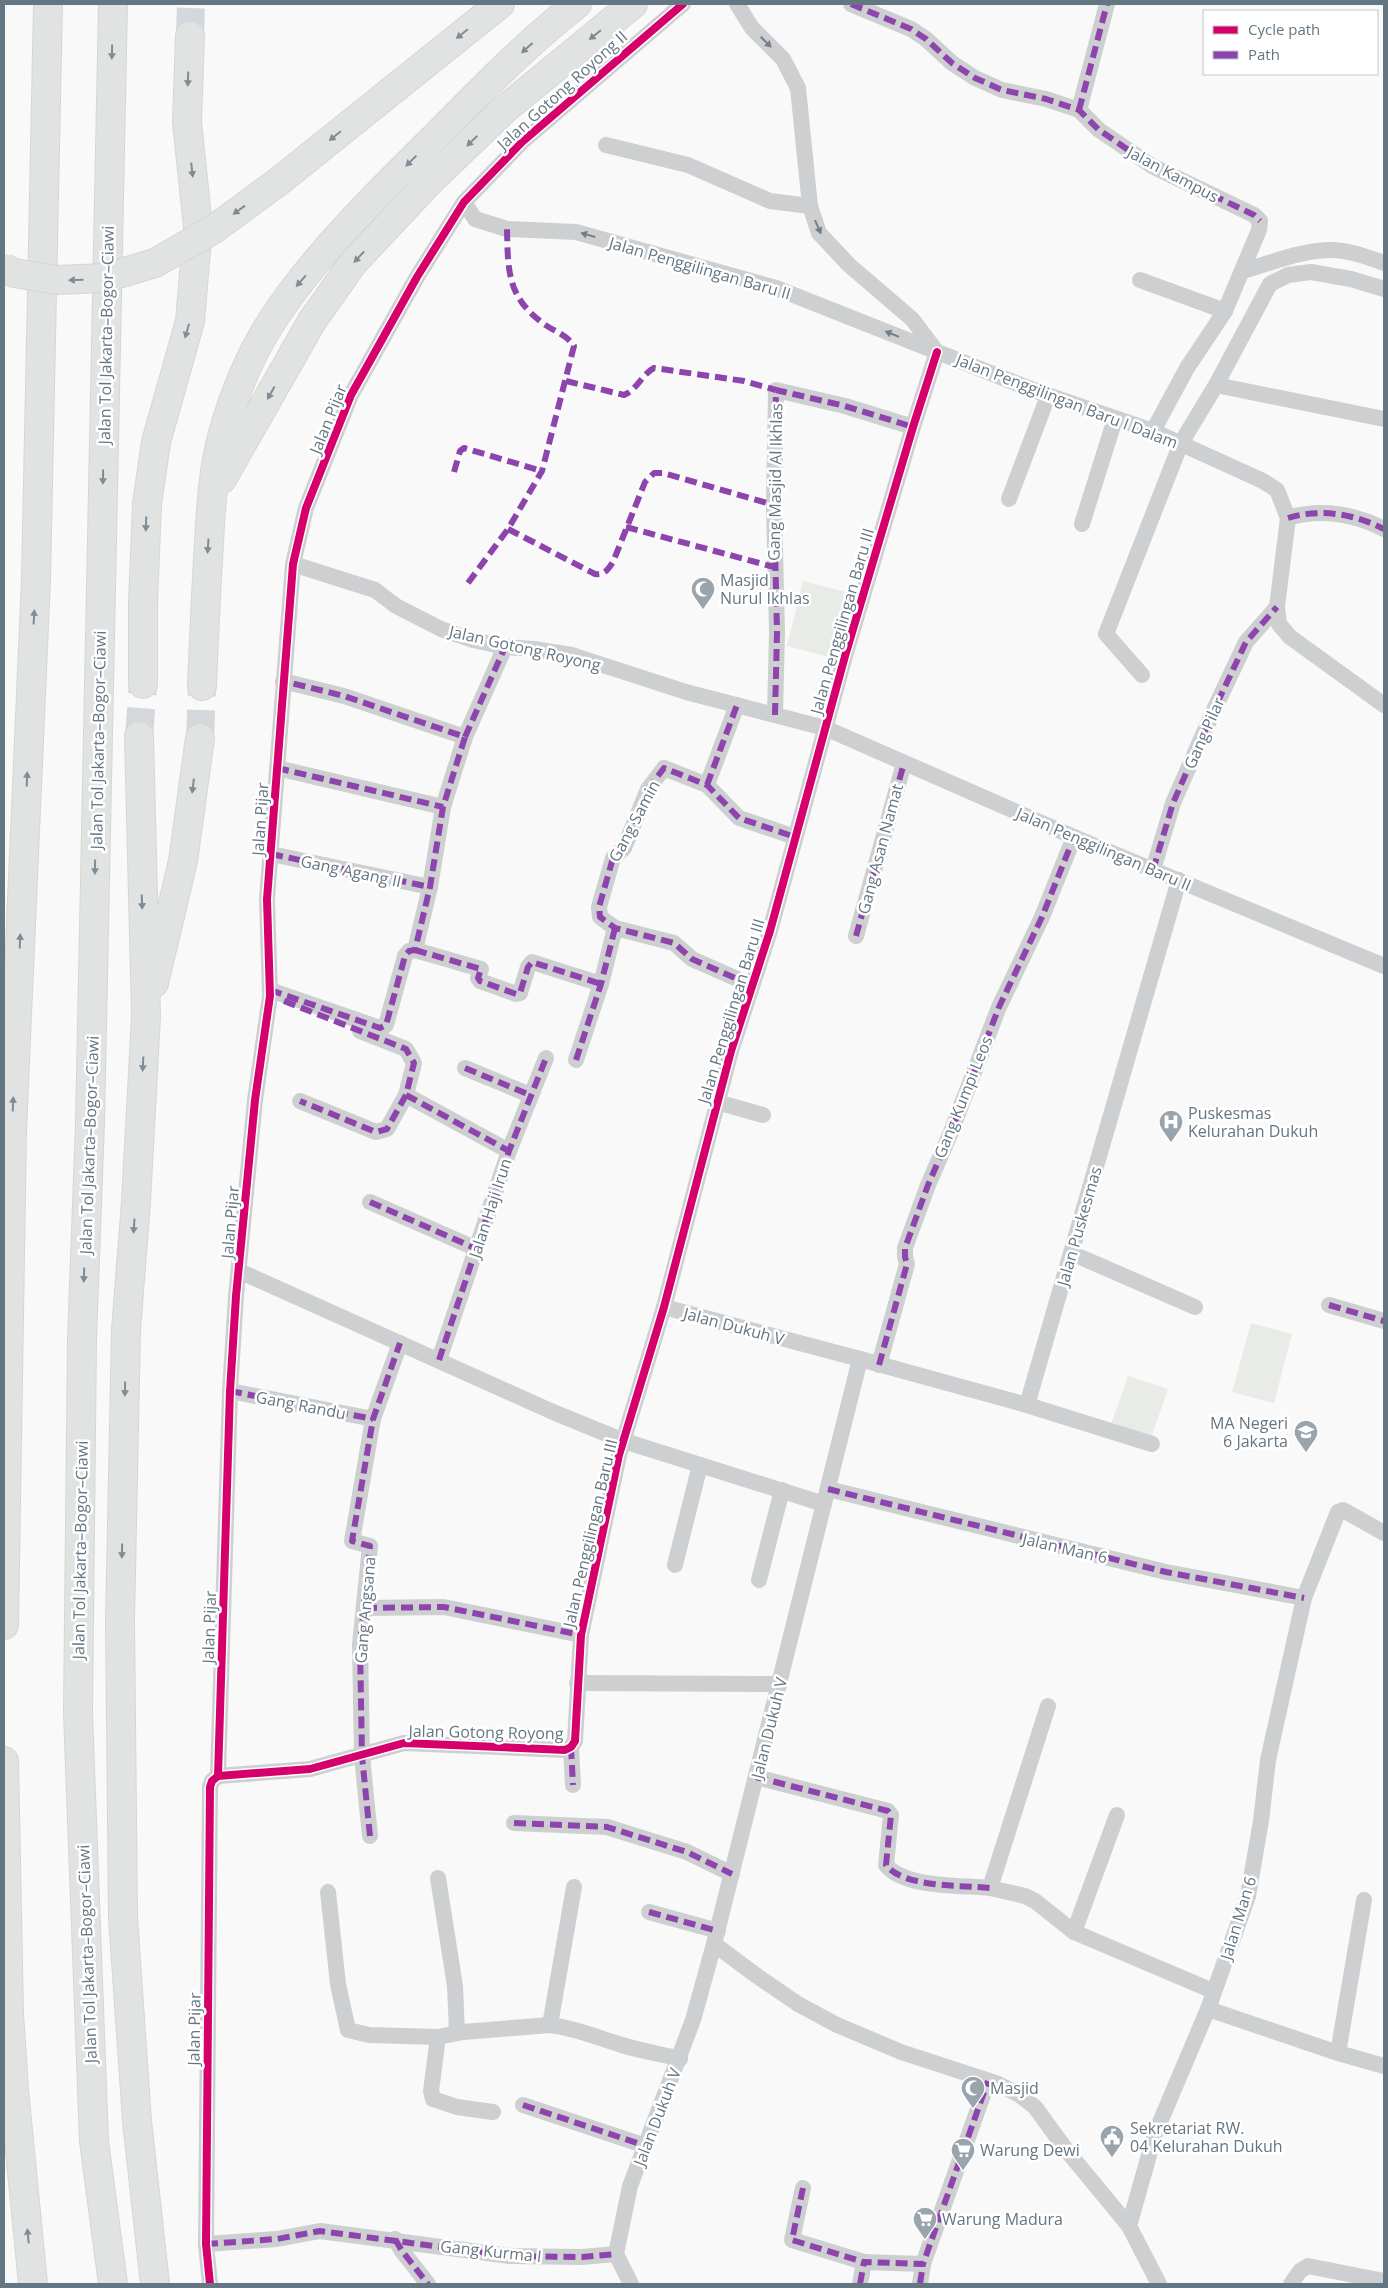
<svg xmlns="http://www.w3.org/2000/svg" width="1388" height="2288" font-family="'Open Sans',sans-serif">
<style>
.green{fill:#e8ebe6}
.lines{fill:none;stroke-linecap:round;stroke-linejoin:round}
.motorway-tunnel{stroke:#d4d8dc;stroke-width:28;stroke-dasharray:28 14;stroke-linecap:butt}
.motorway-casing{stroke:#d5d6d6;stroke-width:30}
.minor{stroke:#cecfd0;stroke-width:16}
.motorway{stroke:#e1e2e2;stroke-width:28}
.motorway-bridge-casing{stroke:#d5d6d6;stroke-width:30;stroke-linecap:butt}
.motorway-bridge{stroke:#e1e2e2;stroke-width:28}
.quiet{stroke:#8e44ad;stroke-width:6;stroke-dasharray:12 6;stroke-linecap:butt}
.cycleway-casing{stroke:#fff;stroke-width:11}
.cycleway{stroke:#d6006c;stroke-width:8}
.oneway{fill:#7e8c96}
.oneway2{fill:#707f8b}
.labels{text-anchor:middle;stroke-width:5;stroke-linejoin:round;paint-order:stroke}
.street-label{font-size:16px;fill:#657683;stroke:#fff}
.poi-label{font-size:16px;fill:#657683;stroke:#fff;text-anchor:start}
</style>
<rect width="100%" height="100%" fill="#f9f9f9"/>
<g class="green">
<path d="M803,581L850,593L833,658L787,646Z"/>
<path d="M1251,1323L1292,1334L1274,1403L1232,1392Z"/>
<path d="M1128,1376L1168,1389L1149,1444L1109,1430Z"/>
</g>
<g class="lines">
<g class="motorway-tunnel">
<path d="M190,36L191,4"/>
<path d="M139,736L143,684"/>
<path d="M200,738L202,686"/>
</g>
<defs>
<g id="motorway">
<path d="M113,4L90,1123L82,1339L78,1713L94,2141L113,2284"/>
<path d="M278,182L500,4"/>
<path d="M222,479L312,321L353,263L429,182L505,109L633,4"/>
<path d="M143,684V603L147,504L156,442L190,321L198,227L187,122L190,36"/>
<path d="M202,686C204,638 206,590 209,543C211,506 213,469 223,433C234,395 249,357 270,324C311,259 378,193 433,139C479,92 525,45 577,4"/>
<path d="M139,736L146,1016L136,1202L126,1330L120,1621L123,1917L137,2121L155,2284"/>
<path d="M154,983L183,861L200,738"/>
<path d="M4,1625L12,1130L36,579L48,4"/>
<path d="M4,1761L9,2013L14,2090L33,2284"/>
</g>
</defs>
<use href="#motorway" class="motorway-casing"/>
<g class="minor">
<path d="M737,4L752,28L783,59L798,88L810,206L819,233L849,265L912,319L937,352"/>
<path d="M851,4L911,29L926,39L952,63L975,78L1002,90L1046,99L1079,110L1099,130L1152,166L1254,215L1260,221L1259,230L1225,311L1187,368L1153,431"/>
<path d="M1079,110L1107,4"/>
<path d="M606,145L688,165L770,201L810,206"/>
<path d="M464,202L475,219L507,229L576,232L776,288L1036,391L1153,431L1263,481L1277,490L1288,518L1277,607L1279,624L1290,637L1384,705"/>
<path d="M1243,271C1271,263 1302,250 1331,250C1349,250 1367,257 1384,263"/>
<path d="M1140,280L1225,311"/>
<path d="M1216,385L1384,419"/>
<path d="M1009,499L1048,396"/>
<path d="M1288,518C1321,508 1354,514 1384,529"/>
<path d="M1082,524L1115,419"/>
<path d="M293,564L375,590L396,606L441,629L473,640L505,647L534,649L572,655L686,692L825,728L1074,837L1384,966"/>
<path d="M1142,675L1106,634L1181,443L1216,385L1270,284L1288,275L1311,272L1351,279L1384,289"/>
<path d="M775,715L777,632L774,505L776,390L845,406L913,427"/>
<path d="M465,737L505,647"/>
<path d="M277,768L443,807"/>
<path d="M707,785L737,705"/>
<path d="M271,854L430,887"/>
<path d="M1153,870L1173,803L1213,712L1246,642L1277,607"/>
<path d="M856,936L904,763"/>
<path d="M415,950L481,969L478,978L480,981L516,994L520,993L528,967L532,962L601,984"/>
<path d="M751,985L692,959L674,943L615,928L600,917L599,907L613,858L624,848L648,789L664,768L707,785L739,818L795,837"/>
<path d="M270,990L380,1028L386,1025L405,956L409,951L415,950L430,887L443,807L465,737L344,696L283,681"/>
<path d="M576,1060L601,984L615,928"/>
<path d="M465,1068L530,1095"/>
<path d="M406,1095L509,1151"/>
<path d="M300,1101L376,1132L387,1129L406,1095L414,1063L406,1049L360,1031"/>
<path d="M717,1102L763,1115"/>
<path d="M370,1202L477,1249"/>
<path d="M1071,1253L1195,1307"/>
<path d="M239,1271L553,1412L624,1441L824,1504"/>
<path d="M1329,1305L1384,1321"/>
<path d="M860,1359L1027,1405L1179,880"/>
<path d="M439,1360L509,1151L546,1058"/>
<path d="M879,1365L907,1264L905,1257V1248L928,1185L951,1132L999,1007L1042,917L1074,837"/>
<path d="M230,1391L373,1419"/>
<path d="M1027,1405L1152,1444"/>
<path d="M828,1489L1166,1572L1304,1598"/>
<path d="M675,1565L700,1465"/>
<path d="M759,1580L782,1490"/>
<path d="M365,1608L444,1607L581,1635"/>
<path d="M577,1683L780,1684"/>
<path d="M1048,1706L990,1888L1025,1896L1035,1901L1074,1932L1213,1991"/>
<path d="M571,1747L573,1785"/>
<path d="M218,1776L310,1769L404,1743L565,1750L571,1747L575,1741L581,1635L619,1455L664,1307L731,1051L770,931L845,656L913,427L937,352"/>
<path d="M756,1777L888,1811L891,1815L886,1865C904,1888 961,1885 990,1888"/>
<path d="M514,1823L607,1827L687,1852L732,1874"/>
<path d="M370,1836L362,1756L360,1644L370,1546L352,1541L373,1419L400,1343"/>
<path d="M438,1878L455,1986L457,2033"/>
<path d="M328,1892L338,1984L348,2030L369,2035L438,2037L463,2032L550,2025C576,2028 598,2038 622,2045C641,2051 661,2054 680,2059"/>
<path d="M649,1912L718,1931"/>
<path d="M1074,1932L1117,1815"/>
<path d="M714,1944L757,1976L798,2004L837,2025L901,2052L996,2083L1018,2094L1035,2107L1067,2151L1129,2226L1159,2284"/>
<path d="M1208,2009L1338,2053L1364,1900"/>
<path d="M550,2025L574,1887"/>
<path d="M438,2037L431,2091L433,2099L457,2107L493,2112"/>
<path d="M1338,2053L1384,2066"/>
<path d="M523,2105L646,2146"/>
<path d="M803,2188L792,2240L864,2262"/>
<path d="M1129,2226L1155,2134L1208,2009L1248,1896L1261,1821L1268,1760L1304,1598L1338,1512L1343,1510L1384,1533"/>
<path d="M395,2239L402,2251L428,2284"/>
<path d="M206,2244L277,2239L320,2231L510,2256L582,2257L616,2254"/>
<path d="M210,2284L206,2244L210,1787L212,1781L218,1776L230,1391L236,1296L255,1100L270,996L267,899L293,564L306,508L351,395L417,277L464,202L522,142L683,4"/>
<path d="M631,2284L616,2254L630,2186L693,2020L714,1944L860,1359L664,1307"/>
<path d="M860,2284L864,2262L923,2264L988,2081"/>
<path d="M920,2284L923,2264"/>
<path d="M1291,2284L1300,2271L1308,2266L1384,2281"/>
</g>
<use href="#motorway" class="motorway"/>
<defs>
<path id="motorway-bridge" d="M4,268L14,273L57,280L104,278L155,263L214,229L278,182"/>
</defs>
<use href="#motorway-bridge" class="motorway-bridge-casing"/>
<use href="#motorway-bridge" class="motorway-bridge"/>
<g class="quiet">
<path d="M851,4L911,29L926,39L952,63L975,78L1002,90L1046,99L1079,110L1099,130L1152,166L1254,215L1260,221"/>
<path d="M1079,110L1107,4"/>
<path d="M566,381L624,395C638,389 641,375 654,368L744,381L776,390"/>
<path d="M454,472L460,451L464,448L542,471"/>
<path d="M1288,518C1321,508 1354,514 1384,529"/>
<path d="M626,527L774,567"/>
<path d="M508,529L595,574C604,575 608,570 613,562L645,482L654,473H663L774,505"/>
<path d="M468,583L508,529L542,471L574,346C566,334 555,332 544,324C507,297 508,271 507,229"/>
<path d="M775,715L777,632L774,505L776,390L845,406L913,427"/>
<path d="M465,737L505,647"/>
<path d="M277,768L443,807"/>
<path d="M707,785L737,705"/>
<path d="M271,854L430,887"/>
<path d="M1153,870L1173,803L1213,712L1246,642L1277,607"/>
<path d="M856,936L904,763"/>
<path d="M415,950L481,969L478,978L480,981L516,994L520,993L528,967L532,962L601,984"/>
<path d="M751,985L692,959L674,943L615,928L600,917L599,907L613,858L624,848L648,789L664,768L707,785L739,818L795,837"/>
<path d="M270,990L380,1028L386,1025L405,956L409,951L415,950L430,887L443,807L465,737L344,696L283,681"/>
<path d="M284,1001L406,1049L414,1063L406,1095L387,1129L376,1132L300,1101"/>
<path d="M576,1060L601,984L615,928"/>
<path d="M465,1068L530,1095"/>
<path d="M406,1095L509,1151"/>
<path d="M370,1202L477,1249"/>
<path d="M1329,1305L1384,1321"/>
<path d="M439,1360L509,1151L546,1058"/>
<path d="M879,1365L907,1264L905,1257V1248L928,1185L951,1132L999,1007L1042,917L1074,837"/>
<path d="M230,1391L373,1419"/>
<path d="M828,1489L1166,1572L1304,1598"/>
<path d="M365,1608L444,1607L581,1635"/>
<path d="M571,1747L573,1785"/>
<path d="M756,1777L888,1811L891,1815L886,1865C904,1888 961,1885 990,1888"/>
<path d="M514,1823L607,1827L687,1852L732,1874"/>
<path d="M370,1836L362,1756L360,1644L370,1546L352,1541L373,1419L400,1343"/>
<path d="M649,1912L718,1931"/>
<path d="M523,2105L646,2146"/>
<path d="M803,2188L792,2240L864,2262"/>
<path d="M395,2239L402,2251L428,2284"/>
<path d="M206,2244L277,2239L320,2231L510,2256L582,2257L616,2254"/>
<path d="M860,2284L864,2262L923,2264L988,2081"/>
<path d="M920,2284L923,2264"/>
</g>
<defs>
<g id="cycleway">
<path d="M218,1776L310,1769L404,1743L565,1750L571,1747L575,1741L581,1635L619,1455L664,1307L731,1051L770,931L845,656L913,427L937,352"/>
<path d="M210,2284L206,2244L210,1787L212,1781L218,1776L230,1391L236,1296L255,1100L270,996L267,899L293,564L306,508L351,395L417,277L464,202L522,142L683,4"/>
</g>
</defs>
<use href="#cycleway" class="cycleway-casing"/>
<use href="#cycleway" class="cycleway"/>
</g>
<defs><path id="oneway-solid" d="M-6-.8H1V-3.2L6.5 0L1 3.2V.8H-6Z" transform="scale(1.25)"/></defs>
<g class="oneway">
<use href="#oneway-solid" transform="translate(462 34) rotate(141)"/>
<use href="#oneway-solid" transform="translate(595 35) rotate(141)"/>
<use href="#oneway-solid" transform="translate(527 48) rotate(138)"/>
<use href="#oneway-solid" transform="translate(112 52) rotate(91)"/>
<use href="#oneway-solid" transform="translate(188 79) rotate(92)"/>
<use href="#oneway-solid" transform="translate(335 136) rotate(141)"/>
<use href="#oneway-solid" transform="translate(472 141) rotate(136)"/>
<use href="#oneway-solid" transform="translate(411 161) rotate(135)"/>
<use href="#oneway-solid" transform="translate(192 170) rotate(84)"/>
<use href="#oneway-solid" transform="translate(239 210) rotate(144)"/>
<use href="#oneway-solid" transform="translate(359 257) rotate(133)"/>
<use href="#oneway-solid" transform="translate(76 280) rotate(178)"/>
<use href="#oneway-solid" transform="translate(301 281) rotate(131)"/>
<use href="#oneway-solid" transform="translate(187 331) rotate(106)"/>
<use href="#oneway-solid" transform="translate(271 393) rotate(119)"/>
<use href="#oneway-solid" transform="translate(103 477) rotate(91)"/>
<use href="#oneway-solid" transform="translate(146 524) rotate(92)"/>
<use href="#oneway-solid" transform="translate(208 546) rotate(94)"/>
<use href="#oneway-solid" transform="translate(34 617) rotate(-87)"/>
<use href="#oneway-solid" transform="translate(27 779) rotate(-88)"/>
<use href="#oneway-solid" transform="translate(193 786) rotate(97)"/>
<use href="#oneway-solid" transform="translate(95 867) rotate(91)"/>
<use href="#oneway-solid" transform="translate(142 902) rotate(88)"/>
<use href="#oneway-solid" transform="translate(20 941) rotate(-88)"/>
<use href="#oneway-solid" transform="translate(143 1064) rotate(93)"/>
<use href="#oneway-solid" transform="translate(13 1104) rotate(-88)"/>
<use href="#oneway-solid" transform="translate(134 1226) rotate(94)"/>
<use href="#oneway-solid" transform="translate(84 1275) rotate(92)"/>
<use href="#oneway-solid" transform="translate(125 1389) rotate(91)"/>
<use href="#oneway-solid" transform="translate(122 1551) rotate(91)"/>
<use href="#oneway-solid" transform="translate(28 2236) rotate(-96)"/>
</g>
<g class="oneway2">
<use href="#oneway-solid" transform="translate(766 42) rotate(45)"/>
<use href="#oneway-solid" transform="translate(818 227) rotate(66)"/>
<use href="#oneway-solid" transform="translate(588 235) rotate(-164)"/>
<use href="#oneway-solid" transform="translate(892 334) rotate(-158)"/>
</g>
<defs>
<symbol id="mosque-pin" viewBox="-11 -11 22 30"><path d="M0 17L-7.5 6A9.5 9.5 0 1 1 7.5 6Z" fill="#99a4ac" stroke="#fff"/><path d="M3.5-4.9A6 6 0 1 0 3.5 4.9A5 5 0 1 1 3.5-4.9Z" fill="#fff"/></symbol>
<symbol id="hospital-pin" viewBox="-11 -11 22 30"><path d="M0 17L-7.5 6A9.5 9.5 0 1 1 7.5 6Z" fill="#99a4ac" stroke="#fff"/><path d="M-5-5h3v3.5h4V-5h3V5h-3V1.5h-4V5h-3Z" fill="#fff"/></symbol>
<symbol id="school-pin" viewBox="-11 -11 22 30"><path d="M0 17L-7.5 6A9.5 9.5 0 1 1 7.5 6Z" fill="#99a4ac" stroke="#fff"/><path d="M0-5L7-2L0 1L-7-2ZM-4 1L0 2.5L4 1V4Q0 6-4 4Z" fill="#fff"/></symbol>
<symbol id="civic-pin" viewBox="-11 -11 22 30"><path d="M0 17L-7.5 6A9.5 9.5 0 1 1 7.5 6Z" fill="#99a4ac" stroke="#fff"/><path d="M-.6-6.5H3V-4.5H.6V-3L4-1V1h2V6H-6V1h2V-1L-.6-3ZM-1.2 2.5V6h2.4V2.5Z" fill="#fff"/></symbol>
<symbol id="supermarket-pin" viewBox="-11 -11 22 30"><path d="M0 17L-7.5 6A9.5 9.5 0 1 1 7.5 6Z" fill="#99a4ac" stroke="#fff"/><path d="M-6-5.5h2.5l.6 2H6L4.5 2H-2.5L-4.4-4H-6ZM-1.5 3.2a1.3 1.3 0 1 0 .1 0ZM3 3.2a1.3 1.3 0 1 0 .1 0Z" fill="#fff"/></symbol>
</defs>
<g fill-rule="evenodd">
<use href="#mosque-pin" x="689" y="575" width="28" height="38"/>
<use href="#hospital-pin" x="1157" y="1108" width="28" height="38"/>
<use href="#school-pin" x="1292" y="1418" width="28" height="38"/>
<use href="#mosque-pin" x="959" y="2074" width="28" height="38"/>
<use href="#civic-pin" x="1098" y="2123" width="28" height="38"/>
<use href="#supermarket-pin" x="949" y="2136" width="28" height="38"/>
<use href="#supermarket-pin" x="911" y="2205" width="28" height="38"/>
</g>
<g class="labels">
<g class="street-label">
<text transform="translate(562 90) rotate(-42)" y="6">Jalan Gotong Royong II</text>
<text transform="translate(1173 174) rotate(28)" y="6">Jalan Kampus</text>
<text transform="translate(700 268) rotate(16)" y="6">Jalan Penggilingan Baru II</text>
<text transform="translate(106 335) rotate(-89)" y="6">Jalan Tol Jakarta–Bogor–Ciawi</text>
<text transform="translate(1067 401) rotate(21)" y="6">Jalan Penggilingan Baru I Dalam</text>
<text transform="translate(328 419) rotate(-68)" y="6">Jalan Pijar</text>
<text transform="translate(775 482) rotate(-89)" y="6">Gang Masjid Al Ikhlas</text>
<text transform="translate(842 621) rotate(-74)" y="6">Jalan Penggilingan Baru III</text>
<text transform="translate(525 648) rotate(13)" y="6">Jalan Gotong Royong</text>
<text transform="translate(1204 733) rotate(-66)" y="6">Gang Pilar</text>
<text transform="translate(98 740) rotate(-89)" y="6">Jalan Tol Jakarta–Bogor–Ciawi</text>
<text transform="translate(260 819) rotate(-86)" y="6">Jalan Pijar</text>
<text transform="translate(634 821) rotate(-62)" y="6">Gang Samin</text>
<text transform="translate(880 849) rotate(-75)" y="6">Gang Asan Namat</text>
<text transform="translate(1104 849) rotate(23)" y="6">Jalan Penggilingan Baru II</text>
<text transform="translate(351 871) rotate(12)" y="6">Gang Agang II</text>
<text transform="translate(731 1011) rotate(-73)" y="6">Jalan Penggilingan Baru III</text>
<text transform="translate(963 1097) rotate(-68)" y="6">Gang Kumpi Leos</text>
<text transform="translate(89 1145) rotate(-88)" y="6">Jalan Tol Jakarta–Bogor–Ciawi</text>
<text transform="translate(490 1208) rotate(-72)" y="6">Jalan Haji Irun</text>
<text transform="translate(230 1222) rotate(-85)" y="6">Jalan Pijar</text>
<text transform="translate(1079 1226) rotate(-74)" y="6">Jalan Puskesmas</text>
<text transform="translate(734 1326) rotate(15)" y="6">Jalan Dukuh V</text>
<text transform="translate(301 1405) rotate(11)" y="6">Gang Randu</text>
<text transform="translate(590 1533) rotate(-77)" y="6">Jalan Penggilingan Baru III</text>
<text transform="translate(1065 1548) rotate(13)" y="6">Jalan Man 6</text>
<text transform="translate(80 1550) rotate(-89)" y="6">Jalan Tol Jakarta–Bogor–Ciawi</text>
<text transform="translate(365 1610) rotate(-85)" y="6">Gang Angsana</text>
<text transform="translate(209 1627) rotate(-88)" y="6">Jalan Pijar</text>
<text transform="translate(769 1728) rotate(-76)" y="6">Jalan Dukuh V</text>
<text transform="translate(486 1732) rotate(1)" y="6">Jalan Gotong Royong</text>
<text transform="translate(1238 1918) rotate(-73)" y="6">Jalan Man 6</text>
<text transform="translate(87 1954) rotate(-92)" y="6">Jalan Tol Jakarta–Bogor–Ciawi</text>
<text transform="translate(194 2029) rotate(-89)" y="6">Jalan Pijar</text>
<text transform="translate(657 2117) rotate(-69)" y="6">Jalan Dukuh V</text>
<text transform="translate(491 2251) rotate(6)" y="6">Gang Kurma I</text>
</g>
<g class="poi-label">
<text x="720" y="586">Masjid<tspan x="720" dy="18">Nurul Ikhlas</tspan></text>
<text x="1188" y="1119">Puskesmas<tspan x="1188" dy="18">Kelurahan Dukuh</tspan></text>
<text x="1288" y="1429" text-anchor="end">MA Negeri<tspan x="1288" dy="18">6 Jakarta</tspan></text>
<text x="990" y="2094">Masjid</text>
<text x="1130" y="2134">Sekretariat RW.<tspan x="1130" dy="18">04 Kelurahan Dukuh</tspan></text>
<text x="980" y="2156">Warung Dewi</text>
<text x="942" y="2225">Warung Madura</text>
</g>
</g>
<rect width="1388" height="2288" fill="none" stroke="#657683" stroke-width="10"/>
<rect x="1203" y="10" width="175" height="65" fill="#ffffff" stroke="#c1c8cd"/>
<rect x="1213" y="26" width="25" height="8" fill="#d6006c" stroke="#c1c8cd"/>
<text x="1248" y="35" font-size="15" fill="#657683">Cycle path</text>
<rect x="1213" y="51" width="25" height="8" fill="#8e44ad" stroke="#c1c8cd"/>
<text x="1248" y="60" font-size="15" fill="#657683">Path</text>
</svg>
